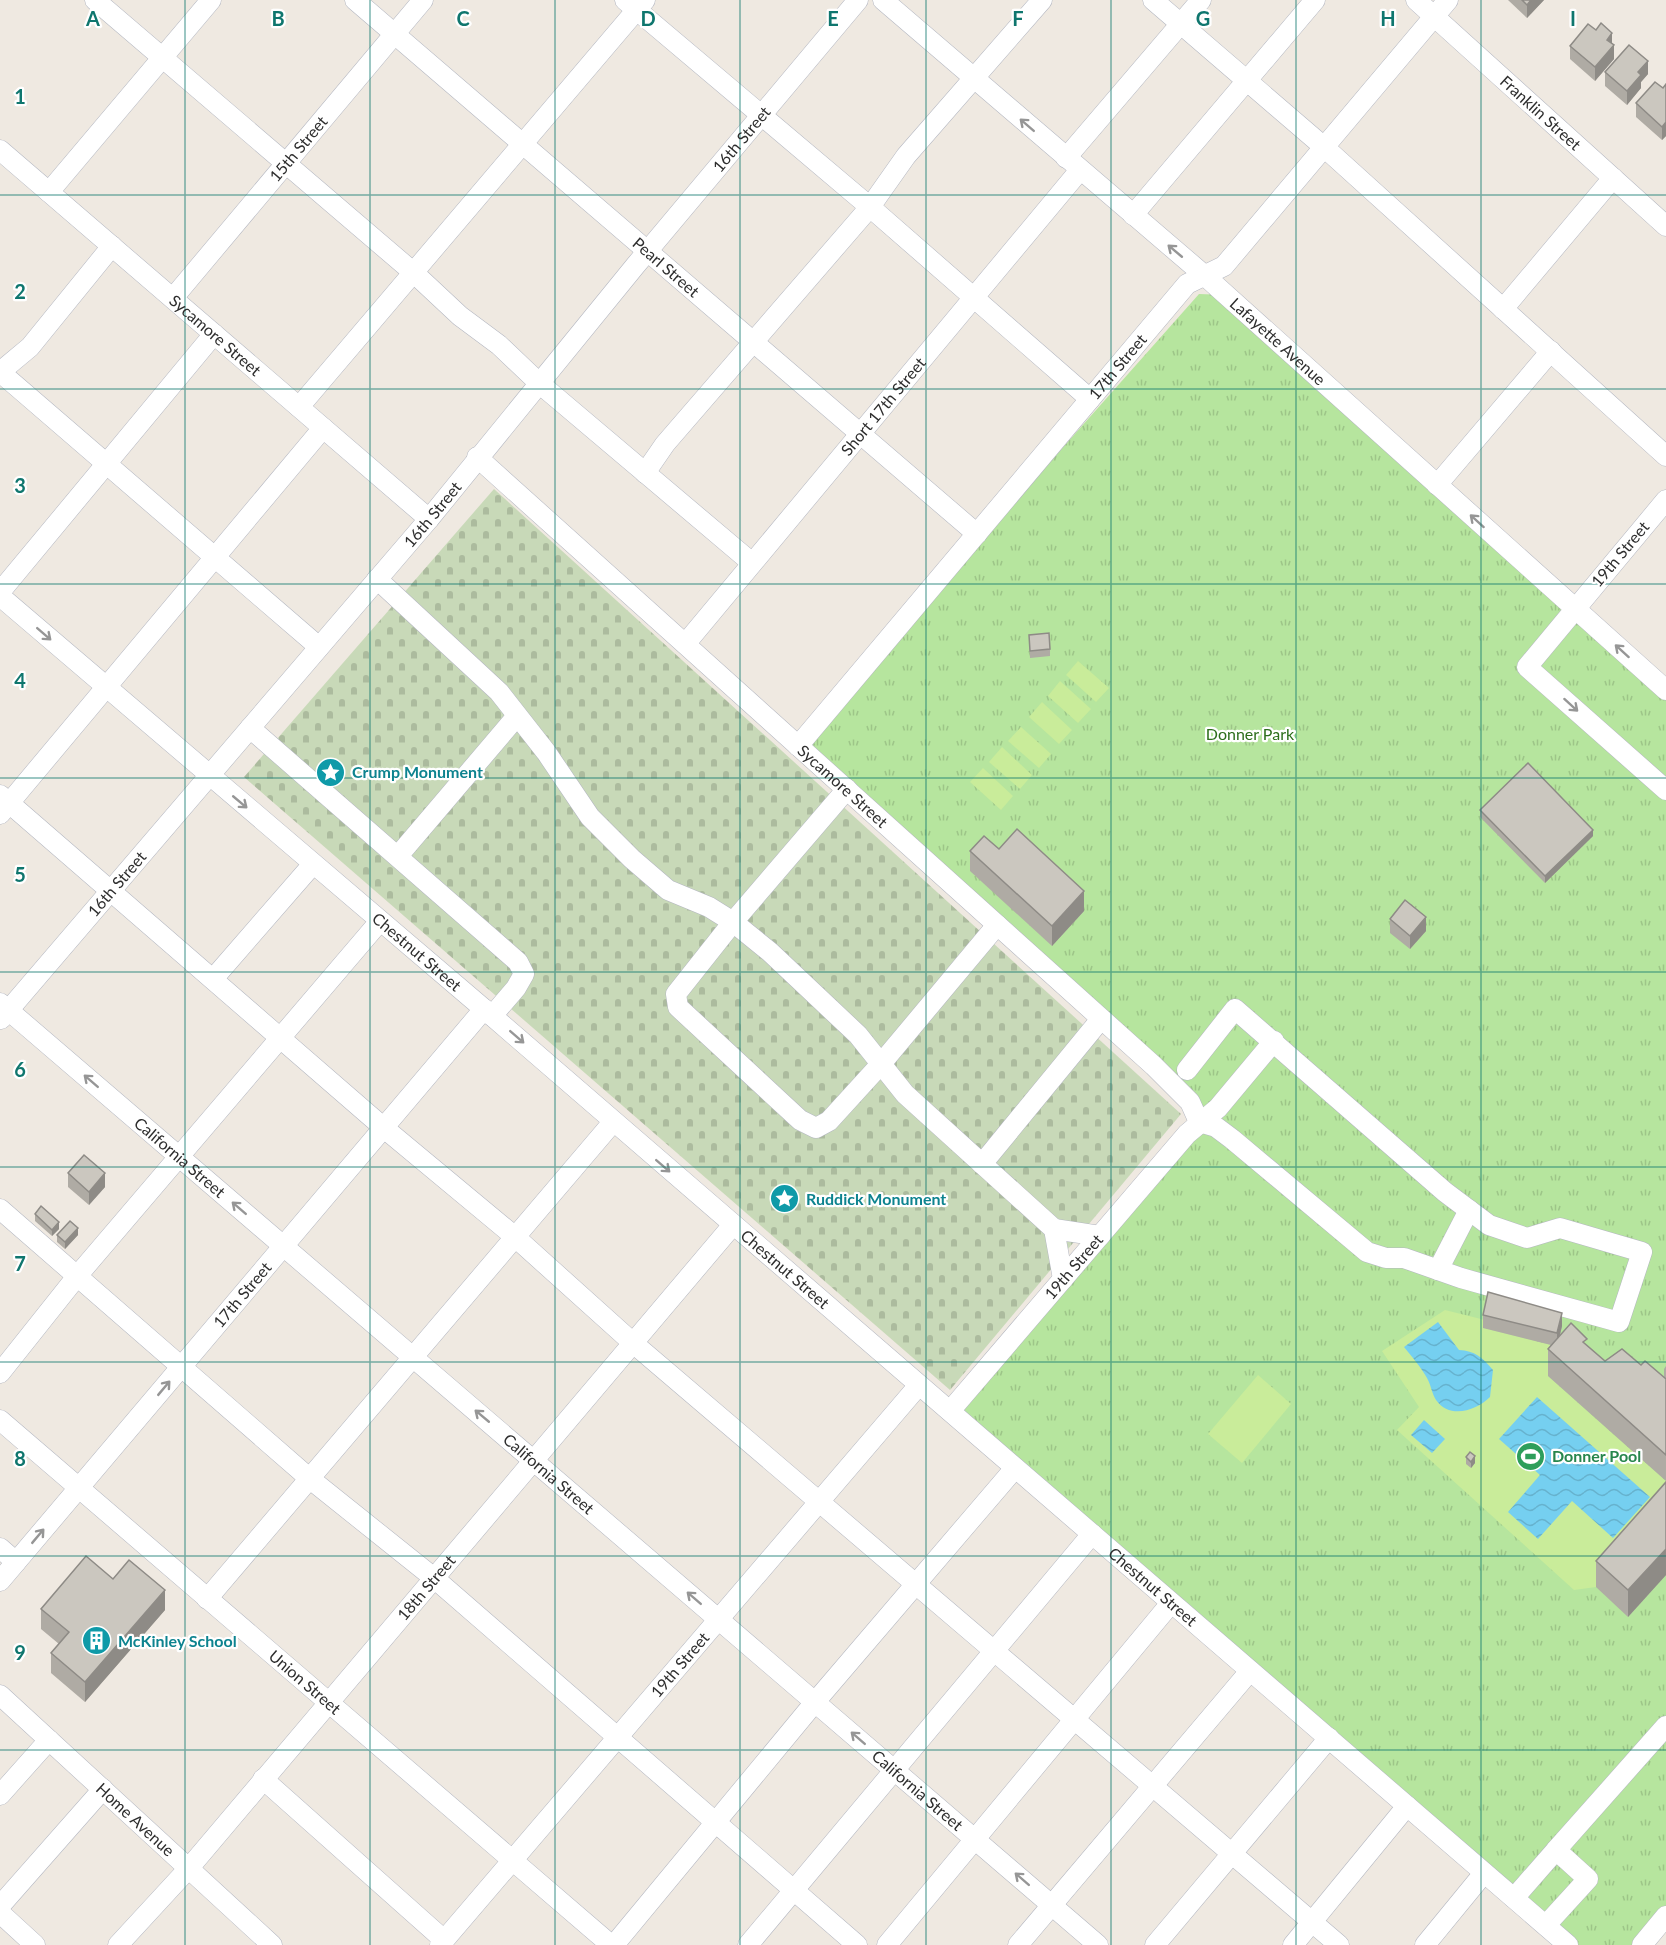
<svg xmlns="http://www.w3.org/2000/svg" width="1666" height="1945" font-family="Lato,sans-serif">
<style>
.cemetery{fill:url(#cemetery-stones)}
.park{fill:url(#park-tufts)}
.pitch{fill:#c9ec9a}
.water{fill:url(#water-waves)}
.lines{fill:none;stroke-linecap:round;stroke-linejoin:round}
.minor-casing{stroke:#b4b7c1;stroke-width:21}
.minor{stroke:#fff;stroke-width:20}
.wall{fill:#afaba4}
.shaded-wall{fill:#8e8b86}
.building{fill:#cbc7bf;stroke:#8e8b86;stroke-width:1.5}
.oneway{stroke:#969696}
.grid{fill:none;stroke:#0f766e;stroke-width:1.5;stroke-opacity:0.55}
.labels{text-anchor:middle;stroke-width:4.5;stroke-linejoin:round;paint-order:stroke}
.street-label{font-size:16px;fill:#2e2e2e;stroke:#fff}
.park-label{font-size:16px;fill:#2c6e1b;stroke:#fff}
.culture-label{font-size:16px;font-weight:bold;fill:#0d838f;stroke:#fff;text-anchor:start}
.leisure-label{font-size:16px;font-weight:bold;fill:#27864d;stroke:#fff;text-anchor:start}
.grid-label{font-size:20px;text-anchor:middle;font-weight:bold;fill:#0f766e;stroke:#fff;stroke-width:4.5;stroke-linejoin:round;paint-order:stroke}
</style>
<defs>
<pattern id="cemetery-stones" width="16" height="16" patternUnits="userSpaceOnUse" patternTransform="scale(1.5)"><rect width="16" height="16" fill="#c8d9b8"/><path d="M2 7V4a2 2 0 0 1 4 0v3zM10 15v-3a2 2 0 0 1 4 0v3z" fill="#acbb9e"/></pattern>
<pattern id="park-tufts" width="24" height="20" patternUnits="userSpaceOnUse" patternTransform="scale(1.5)"><rect width="24" height="20" fill="#b6e59e"/><path d="M3 7l-1-3M5 7V3M7 7l1-3M15 17l-1-3M17 17v-4M19 17l1-3" fill="none" stroke="#9dc588"/></pattern>
<pattern id="water-waves" width="16" height="10" patternUnits="userSpaceOnUse" patternTransform="scale(1.5)"><rect width="16" height="10" fill="#75cff0"/><path d="M0 5q4-4 8 0t8 0" fill="none" stroke="#66b2ce"/></pattern>
</defs>
<rect width="100%" height="100%" fill="#efe9e1"/>
<path class="cemetery" d="M494,489L1181,1114L950,1390L244,777Z"/>
<path class="park" d="M1199,294L1226,295L1666,691V1918L1643,1945H1568L950,1411L1187,1134L1190,1102L798,746Z"/>
<g class="pitch">
<path d="M1078,661L1109,688L1096,702L1066,675Z"/>
<path d="M1060,681L1091,709L1078,723L1048,696Z"/>
<path d="M1042,702L1072,730L1059,744L1029,717Z"/>
<path d="M1021,727L1051,754L1039,768L1008,741Z"/>
<path d="M1002,747L1032,775L1020,789L989,762Z"/>
<path d="M983,768L1013,796L1001,810L970,782Z"/>
<path d="M1445,1310L1485,1320L1484,1328L1571,1350L1548,1376L1666,1481V1509L1596,1587L1574,1590L1397,1430L1419,1407L1382,1351Z"/>
<path d="M1258,1375L1291,1404L1242,1463L1208,1434Z"/>
</g>
<g class="water">
<path d="M1438,1322L1459,1350C1475,1351 1482,1357 1493,1370L1490,1397C1477,1410 1450,1420 1436,1400C1432,1394 1431,1385 1427,1378C1421,1367 1412,1357 1404,1347Z"/>
<path d="M1537,1397L1650,1497L1613,1538L1572,1501L1538,1539L1508,1512L1540,1475L1499,1439Z"/>
<path d="M1424,1420L1445,1439L1432,1453L1411,1435Z"/>
</g>
<g class="lines">
<defs>
<g id="minor">
<path d="M95,0L414,273L460,316L499,345L539,383L752,563"/>
<path id="s1" d="M355,0L977,534"/>
<path d="M625,0L870,207L1090,399"/>
<path id="s2" d="M883,0L1204,275L1666,690"/>
<path d="M1153,0L1324,147L1666,456"/>
<path id="s3" d="M1416,0L1666,226"/>
<path id="s4" d="M0,150L429,519"/>
<path d="M1066,158L1201,0"/>
<path d="M49,192L211,0"/>
<path d="M1133,215L1315,0"/>
<path id="s5" d="M173,298L423,0"/>
<path d="M1503,309L1613,178"/>
<path d="M0,372L319,647"/>
<path d="M0,372L30,347L112,246"/>
<path d="M299,407L645,0"/>
<path id="s6" d="M477,457L1154,1066L1190,1102L1199,1122"/>
<path d="M645,473L665,444L870,207L906,156L1042,0"/>
<path d="M1437,485L1551,351"/>
<path d="M1666,500L1527,667L1666,790"/>
<path d="M377,579L499,692L546,752L590,817L632,859L668,890L709,907L733,922L770,952L858,1035L905,1094L1054,1229L1063,1279"/>
<path d="M0,592L214,334"/>
<path id="s7" d="M0,596L484,1009L1568,1945"/>
<path id="s8" d="M686,643L1080,170"/>
<path d="M250,728L518,962L524,974L516,988L492,1016"/>
<path id="s9" d="M798,746L1187,284L1224,266L1448,0"/>
<path d="M847,789L733,922L676,994L678,1007L800,1120L816,1128L829,1121L880,1065L997,925"/>
<path d="M0,795L384,1128L514,1236L633,1343L1339,1945"/>
<path d="M0,814L323,428"/>
<path d="M398,856L517,716"/>
<path d="M213,979L313,864"/>
<path id="s10" d="M0,1003L1098,1945"/>
<path id="s11" d="M1,1019L429,519L635,266L858,0"/>
<path d="M1187,1070L1235,1009L1445,1192L1489,1225L1527,1238L1560,1228L1642,1252L1619,1322L1461,1278L1404,1258H1386L1367,1252L1232,1139L1216,1127L1199,1122"/>
<path d="M982,1164L1101,1019"/>
<path d="M0,1209L309,1478L434,1578L857,1945"/>
<path d="M1054,1229L1100,1236"/>
<path d="M1438,1270L1469,1210"/>
<path d="M0,1373L78,1275L380,921"/>
<path id="s12" d="M950,1411L1187,1134L1218,1108L1274,1041"/>
<path id="s13" d="M0,1420L611,1945"/>
<path d="M0,1548L16,1562"/>
<path id="s14" d="M0,1581L484,1009"/>
<path d="M207,1599L613,1122"/>
<path id="s15" d="M0,1695L272,1945"/>
<path d="M263,1779L444,1940"/>
<path d="M0,1795L49,1740"/>
<path d="M1556,1850L1666,1726"/>
<path d="M1514,1898L1556,1850L1588,1879L1546,1925"/>
<path d="M0,1906L103,1789"/>
<path d="M0,1913L35,1945"/>
<path id="s16" d="M118,1945L189,1868L732,1226"/>
<path id="s17" d="M440,1945L919,1385"/>
<path d="M614,1945L815,1702L1015,1468"/>
<path d="M748,1945L1092,1534"/>
<path d="M887,1945L1171,1603"/>
<path d="M1018,1945L1250,1671"/>
<path d="M1155,1945L1329,1738"/>
<path d="M1293,1945L1407,1806"/>
<path d="M1425,1945L1484,1873"/>
<path d="M1642,1945L1666,1916"/>
</g>
</defs>
<use href="#minor" class="minor-casing"/>
<use href="#minor" class="minor"/>
</g>
<g class="wall">
<path d="M1508,0H1544L1527,18Z"/>
<path d="M1612,44L1614,59L1595,81L1570,59V46Z"/>
<path d="M1605,72L1648,74L1641,82V88L1627,105L1605,86Z"/>
<path d="M1666,84V136L1662,140L1636,117V103L1663,88Z"/>
<path d="M1029,635L1050,649V656L1030,658Z"/>
<path d="M1480,810L1593,836L1545,883L1480,817Z"/>
<path d="M999,849L1084,911L1052,946L970,871V851Z"/>
<path d="M1390,919L1426,931L1410,949L1390,933Z"/>
<path d="M68,1173L105,1187L89,1205L68,1187Z"/>
<path d="M35,1214L59,1229L52,1236L35,1221Z"/>
<path d="M57,1235H78L65,1249L57,1242Z"/>
<path d="M1483,1315L1562,1326L1560,1336L1587,1345L1605,1361L1641,1365L1664,1378V1369L1666,1366V1481L1548,1376V1349L1551,1345L1483,1328Z"/>
<path d="M1466,1457L1475,1463L1471,1468L1466,1464Z"/>
<path d="M1666,1482V1575L1628,1617L1596,1587V1561Z"/>
<path d="M113,1579L165,1610L85,1702L51,1673V1653L59,1644L41,1629V1609Z"/>
</g>
<g class="shaded-wall">
<path d="M1531,0H1544L1527,18V5Z"/>
<path d="M1612,33V46L1607,40Z"/>
<path d="M1614,45V59L1595,81V67Z"/>
<path d="M1648,61V74L1641,82V88L1627,105V91L1638,72Z"/>
<path d="M1666,122V136L1662,140V127Z"/>
<path d="M1593,830V836L1545,883V876Z"/>
<path d="M1084,891V911L1052,946V926Z"/>
<path d="M1426,917V931L1410,949V936Z"/>
<path d="M105,1173V1187L89,1205V1192Z"/>
<path d="M59,1222V1229L52,1236V1230Z"/>
<path d="M78,1228V1235L65,1249V1242Z"/>
<path d="M1562,1313V1326L1557,1346V1333Z"/>
<path d="M1475,1456V1463L1471,1468V1462Z"/>
<path d="M1666,1549V1575L1628,1617V1590Z"/>
<path d="M165,1590V1610L85,1702V1682Z"/>
</g>
<g class="building">
<path d="M1522,0H1531L1527,5Z"/>
<path d="M1601,23L1612,33L1607,40L1614,45L1595,67L1570,46L1588,24L1596,30Z"/>
<path d="M1629,45L1648,61L1638,72L1641,75L1627,91L1605,72Z"/>
<path d="M1655,82L1663,88L1666,84V122L1662,127L1636,103Z"/>
<path d="M1049,633L1050,649L1030,651L1029,635Z"/>
<path d="M1528,763L1593,830L1545,876L1480,810Z"/>
<path d="M1017,829L1084,891L1052,926L970,851L984,836L999,849Z"/>
<path d="M1405,900L1426,917L1410,936L1390,919Z"/>
<path d="M84,1155L105,1173L89,1192L68,1173Z"/>
<path d="M41,1206L59,1222L52,1230L35,1214Z"/>
<path d="M70,1221L78,1228L65,1242L57,1235Z"/>
<path d="M1488,1292L1562,1313L1557,1333L1483,1315Z"/>
<path d="M1571,1323L1587,1339L1583,1342L1605,1361L1622,1349L1641,1365L1645,1361L1666,1379V1455L1548,1349Z"/>
<path d="M1470,1452L1475,1456L1471,1462L1466,1457Z"/>
<path d="M1666,1482V1549L1628,1590L1596,1561Z"/>
<path d="M86,1556L113,1579L129,1560L165,1590L85,1682L51,1653L69,1632L41,1609Z"/>
</g>
<defs><path id="oneway-shaft" d="M-6 0H5M1.5-3L5.5 0L1.5 3" fill="none" stroke-width="1.6" stroke-linecap="round" stroke-linejoin="round" transform="scale(1.5)"/></defs>
<g class="oneway">
<use href="#oneway-shaft" transform="translate(1027 125) rotate(-139)"/>
<use href="#oneway-shaft" transform="translate(1175 251) rotate(-140)"/>
<use href="#oneway-shaft" transform="translate(1477 521) rotate(-138)"/>
<use href="#oneway-shaft" transform="translate(44 634) rotate(41)"/>
<use href="#oneway-shaft" transform="translate(1622 651) rotate(-138)"/>
<use href="#oneway-shaft" transform="translate(1571 705) rotate(42)"/>
<use href="#oneway-shaft" transform="translate(240 802) rotate(40)"/>
<use href="#oneway-shaft" transform="translate(517 1037) rotate(41)"/>
<use href="#oneway-shaft" transform="translate(91 1081) rotate(-139)"/>
<use href="#oneway-shaft" transform="translate(663 1166) rotate(41)"/>
<use href="#oneway-shaft" transform="translate(239 1208) rotate(-139)"/>
<use href="#oneway-shaft" transform="translate(164 1388) rotate(-50)"/>
<use href="#oneway-shaft" transform="translate(482 1416) rotate(-140)"/>
<use href="#oneway-shaft" transform="translate(38 1536) rotate(-50)"/>
<use href="#oneway-shaft" transform="translate(694 1598) rotate(-139)"/>
<use href="#oneway-shaft" transform="translate(858 1738) rotate(-139)"/>
<use href="#oneway-shaft" transform="translate(1022 1879) rotate(-139)"/>
</g>
<path class="grid" d="M185,0V1945M370,0V1945M555,0V1945M740,0V1945M926,0V1945M1111,0V1945M1296,0V1945M1481,0V1945M0,195H1666M0,389H1666M0,584H1666M0,778H1666M0,972H1666M0,1167H1666M0,1362H1666M0,1556H1666M0,1750H1666"/>
<defs>
<symbol id="sight-disc" viewBox="-11 -11 22 22"><circle r="9.5" fill="#0f9aa8" stroke="#fff"/><path d="M0-6L1.8-2.2L6-1.7L2.9 1.2L3.7 5.4L0 3.3L-3.7 5.4L-2.9 1.2L-6-1.7L-1.8-2.2Z" fill="#fff"/></symbol>
<symbol id="stadium-disc" viewBox="-11 -11 22 22"><circle r="9.5" fill="#2e9e5b" stroke="#fff"/><path d="M0-5a6.5 5 0 1 0 0 10a6.5 5 0 1 0 0-10ZM-3.5-1.8h7v3.6h-7Z" fill="#fff"/></symbol>
<symbol id="building-disc" viewBox="-11 -11 22 22"><circle r="9.5" fill="#0f9aa8" stroke="#fff"/><path d="M-4-6H4V6H1V3H-1V6H-4ZM-2.5-4.3h1.7v1.8h-1.7ZM.8-4.3h1.7v1.8H.8ZM-2.5-1h1.7V.8h-1.7ZM.8-1h1.7V.8H.8Z" fill="#fff"/></symbol>
</defs>
<g fill-rule="evenodd">
<use href="#sight-disc" x="314" y="756" width="33" height="33"/>
<use href="#sight-disc" x="768" y="1182" width="33" height="33"/>
<use href="#stadium-disc" x="1514" y="1440" width="33" height="33"/>
<use href="#building-disc" x="80" y="1624" width="33" height="33"/>
</g>
<g class="labels">
<g class="street-label">
<text dy="6" stroke="none"><textPath href="#s3" startOffset="168">Franklin Street</textPath></text>
<text dy="6" stroke="none"><textPath href="#s11" startOffset="1150">16th Street</textPath></text>
<text dy="6" stroke="none"><textPath href="#s5" startOffset="195">15th Street</textPath></text>
<text dy="6" stroke="none"><textPath href="#s1" startOffset="410">Pearl Street</textPath></text>
<text dy="6" stroke="none"><textPath href="#s4" startOffset="284">Sycamore Street</textPath></text>
<text dy="6" stroke="none"><textPath href="#s2" startOffset="522">Lafayette Avenue</textPath></text>
<text dy="6" stroke="none"><textPath href="#s9" startOffset="496">17th Street</textPath></text>
<text dy="6" stroke="none"><textPath href="#s8" startOffset="308">Short 17th Street</textPath></text>
<text dy="6" stroke="none"><textPath href="#s11" startOffset="664">16th Street</textPath></text>
<text transform="translate(1620 554) rotate(-50)" y="6">19th Street</text>
<text dy="6" stroke="none"><textPath href="#s6" startOffset="492">Sycamore Street</textPath></text>
<text dy="6" stroke="none"><textPath href="#s11" startOffset="178">16th Street</textPath></text>
<text dy="6" stroke="none"><textPath href="#s7" startOffset="548">Chestnut Street</textPath></text>
<text dy="6" stroke="none"><textPath href="#s10" startOffset="237">California Street</textPath></text>
<text dy="6" stroke="none"><textPath href="#s12" startOffset="190">19th Street</textPath></text>
<text dy="6" stroke="none"><textPath href="#s7" startOffset="1034">Chestnut Street</textPath></text>
<text dy="6" stroke="none"><textPath href="#s14" startOffset="375">17th Street</textPath></text>
<text dy="6" stroke="none"><textPath href="#s10" startOffset="723">California Street</textPath></text>
<text dy="6" stroke="none"><textPath href="#s16" startOffset="472">18th Street</textPath></text>
<text dy="6" stroke="none"><textPath href="#s7" startOffset="1520">Chestnut Street</textPath></text>
<text dy="6" stroke="none"><textPath href="#s17" startOffset="369">19th Street</textPath></text>
<text dy="6" stroke="none"><textPath href="#s13" startOffset="402">Union Street</textPath></text>
<text dy="6" stroke="none"><textPath href="#s10" startOffset="1209">California Street</textPath></text>
<text dy="6" stroke="none"><textPath href="#s15" startOffset="184">Home Avenue</textPath></text>
</g>
<g class="park-label">
<text x="1250" y="740">Donner Park</text>
</g>
<g class="culture-label">
<text x="352" y="778">Crump Monument</text>
<text x="806" y="1205">Ruddick Monument</text>
<text x="118" y="1647">McKinley School</text>
</g>
<g class="leisure-label">
<text x="1552" y="1462">Donner Pool</text>
</g>
</g>
<g class="grid-label">
<text x="93" y="26">A</text>
<text x="278" y="26">B</text>
<text x="463" y="26">C</text>
<text x="648" y="26">D</text>
<text x="833" y="26">E</text>
<text x="1018" y="26">F</text>
<text x="1203" y="26">G</text>
<text x="1388" y="26">H</text>
<text x="1573" y="26">I</text>
<text x="20" y="104">1</text>
<text x="20" y="299">2</text>
<text x="20" y="493">3</text>
<text x="20" y="688">4</text>
<text x="20" y="882">5</text>
<text x="20" y="1077">6</text>
<text x="20" y="1271">7</text>
<text x="20" y="1466">8</text>
<text x="20" y="1660">9</text>
</g>
</svg>
